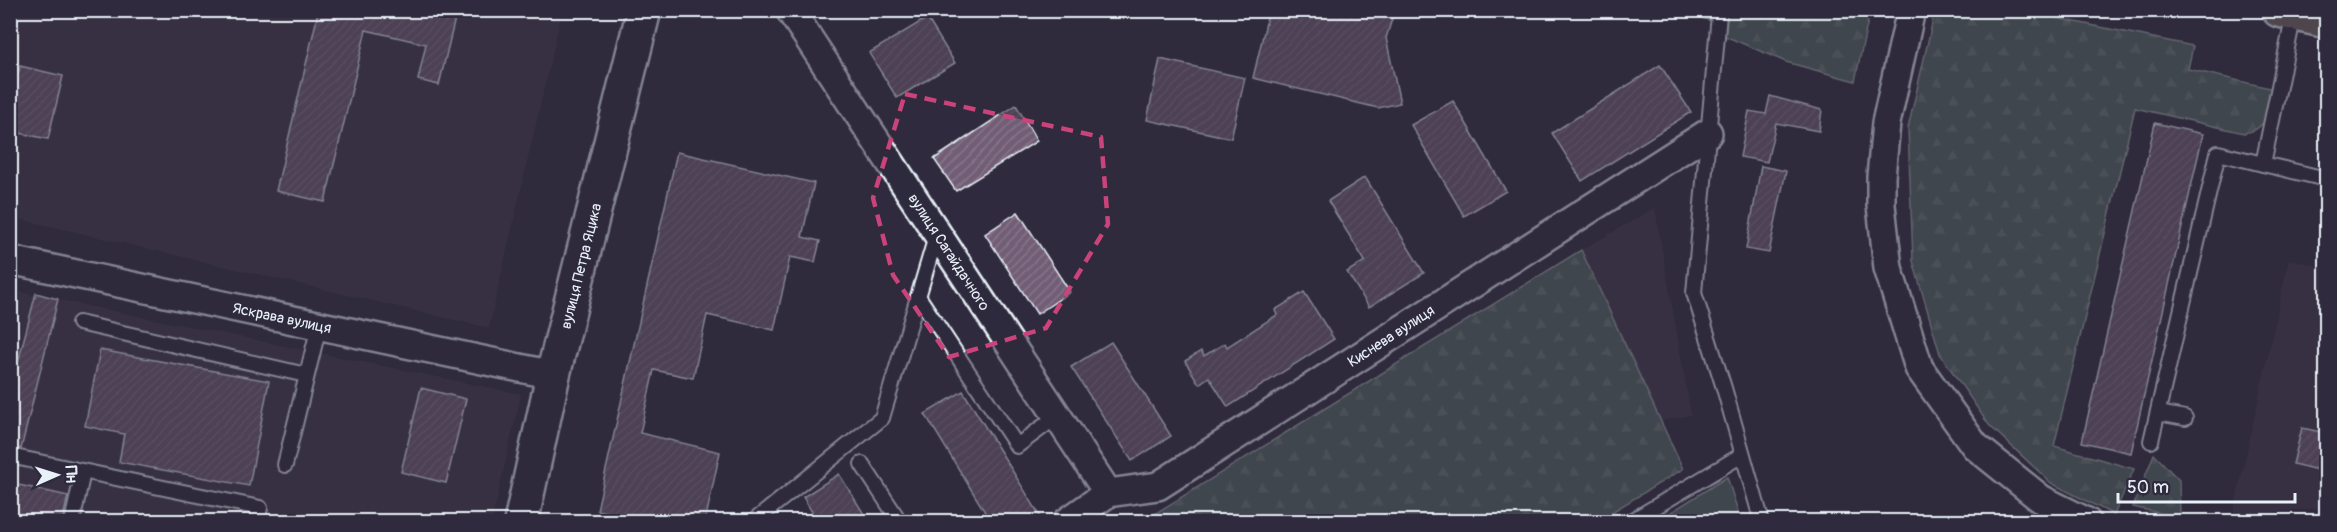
<svg xmlns="http://www.w3.org/2000/svg" width="2337" height="532" font-family="Pangolin,sans-serif">
<style>
.built{fill:#43394e}
.green{fill:#566962;stroke:#9fadad;stroke-width:1.5}
.forest{fill:url(#forest-firs);stroke:#9fadad;stroke-width:1.5}
.building{fill:url(#building-hatch);stroke:#e8f1f8;stroke-width:1.5}
.lines{fill:none;stroke-linecap:round;stroke-linejoin:round}
.service-casing{stroke:#e8f1f8;stroke-width:18}
.minor-casing{stroke:#e8f1f8;stroke-width:32}
.tertiary-casing{stroke:#e8f1f8;stroke-width:38}
.primary-casing{stroke:#e8f1f8;stroke-width:38}
.service{stroke:#2f2a3d;stroke-width:14}
.minor{stroke:#2f2a3d;stroke-width:27}
.tertiary{stroke:#2f2a3d;stroke-width:33}
.primary{stroke:#776864;stroke-width:33}
.marked{fill:none;stroke:#ca437a;stroke-width:4.5;stroke-dasharray:12 8;stroke-linejoin:round}
.labels{text-anchor:middle;stroke-width:4.5;stroke-linejoin:round;paint-order:stroke}
.street-label{font-size:15px;fill:#e8f1f8;stroke:#2f2a3d}
</style>
<defs>
<pattern id="forest-firs" width="22" height="20" patternUnits="userSpaceOnUse" patternTransform="scale(1.5)"><rect width="22" height="20" fill="#566962"/><path d="M5 1l3.5 6h-7zM16 11l3.5 6h-7z" fill="#6e7f79"/></pattern>
<pattern id="building-hatch" width="6" height="6" patternUnits="userSpaceOnUse" patternTransform="scale(1.5)"><rect width="6" height="6" fill="#725d76"/><path d="M-1 1l2-2M0 6l6-6M5 7l2-2" fill="none" stroke="#86758a"/></pattern>
</defs>
<rect width="100%" height="100%" fill="#2f2a3d"/>
<filter id="ink" filterUnits="userSpaceOnUse"><feTurbulence type="fractalNoise" baseFrequency=".0167" numOctaves="2"/><feDisplacementMap in="SourceGraphic" scale="12" xChannelSelector="R" yChannelSelector="G"/><feConvolveMatrix kernelMatrix="1 2 1 2 8 2 1 2 1" color-interpolation-filters="sRGB"/></filter>
<g filter="url(#ink)">
<g class="built">
<path d="M11,11H562L489,328L11,217Z"/>
<path d="M1655,208L1691,415L1660,421L1581,250Z"/>
<path d="M2289,259L2326,268V508L2233,515Z"/>
<path d="M10,290L521,394L492,521H11Z"/>
</g>
<path class="green" d="M1727,477L1741,521H1657Z"/>
<g class="forest">
<path d="M1728,11H1870L1855,81L1786,62L1725,36Z"/>
<path d="M1935,11H2022L2193,46L2188,69L2274,89C2269,109 2268,130 2244,133L2135,108L2054,446L2134,469L2114,515L2051,483L1989,425L1940,354L1913,261L1908,128Z"/>
<path d="M1581,250L1683,469L1597,521H1143Z"/>
<path d="M2154,454L2179,480L2180,518L2133,507Z"/>
</g>
<g class="building">
<path d="M317,10H457L439,85L418,80L426,44L366,30L325,202L276,191L317,18Z"/>
<path d="M1269,10H1369L1393,16L1386,38L1400,103L1378,108L1253,78Z"/>
<path d="M927,18L955,63L897,98L869,53Z"/>
<path d="M1160,59L1245,78L1231,138L1147,120Z"/>
<path d="M1660,65L1691,112L1582,181L1552,133Z"/>
<path d="M20,66L63,76L48,139L10,131V106Z"/>
<path d="M1770,96L1822,110L1819,131L1776,123L1767,162L1740,157L1749,111L1766,114Z"/>
<path d="M1453,101L1506,191L1464,216L1411,125Z"/>
<path d="M1016,105L1037,141L956,191L934,159Z"/>
<path d="M2155,123L2203,134L2131,453L2082,442Z"/>
<path d="M677,152L814,183L802,237L820,241L815,262L790,257L774,330L707,315L693,378L654,370L640,433L720,452L705,522H645L597,510Z"/>
<path d="M1761,166L1786,171L1769,253L1746,249Z"/>
<path d="M1365,177L1424,273L1369,307L1347,272L1365,261L1328,201Z"/>
<path d="M1018,212L1070,292L1037,314L985,234Z"/>
<path d="M1304,292L1334,339L1228,407L1209,377L1199,384L1185,361L1201,351L1204,356L1225,343L1227,347L1277,315L1275,310Z"/>
<path d="M36,293L58,299L21,449L10,447V393Z"/>
<path d="M1111,342L1171,436L1132,461L1071,367Z"/>
<path d="M100,350L269,381L249,486L119,462L124,434L85,426Z"/>
<path d="M421,388L466,399L446,483L401,472Z"/>
<path d="M963,391L1044,522H991L925,414Z"/>
<path d="M2302,428L2326,433V472L2293,464Z"/>
<path d="M839,474L869,522H818L803,497Z"/>
<path d="M10,483L68,496L62,522H10Z"/>
</g>
<g class="lines">
<defs>
<g id="service">
<path d="M1704,10L1719,14L1694,293L1724,388L1762,522"/>
<path d="M2294,14L2263,164L2326,179"/>
<path d="M918,296L1017,446L1056,417"/>
<path d="M79,323L306,375"/>
<path d="M2158,413L2185,418"/>
<path d="M2151,441L2218,153L2263,164"/>
<path d="M10,456L260,508L257,522"/>
<path d="M862,464L900,522"/>
<path d="M285,465L319,326"/>
<path d="M72,522L83,472"/>
<path d="M753,522L882,418L937,233"/>
<path d="M1630,522L1742,455"/>
</g>
<g id="minor">
<path d="M790,10L1108,493"/>
<path d="M1911,10L1886,123L1881,177V205L1888,268L1919,368L1975,446L2041,499L2087,522"/>
<path d="M10,260L553,375"/>
<path d="M1067,522L1108,493L1158,486L1708,133"/>
</g>
<path id="tertiary" d="M521,522L553,375L644,10"/>
<path id="primary" d="M2279,10L2326,21"/>
</defs>
<use href="#service" class="service-casing"/>
<use href="#minor" class="minor-casing"/>
<use href="#tertiary" class="tertiary-casing"/>
<use href="#primary" class="primary-casing"/>
<use href="#service" class="service"/>
<use href="#minor" class="minor"/>
<use href="#tertiary" class="tertiary"/>
<use href="#primary" class="primary"/>
</g>
</g>
<path d="M0 0H2337V532H0ZM905,94L1101,137L1108,224L1046,328L949,357L893,275L873,198Z" fill="#2f2a3d" fill-opacity=".55" fill-rule="evenodd"/>
<path class="marked" d="M905,94L1101,137L1108,224L1046,328L949,357L893,275L873,198Z"/>
<g class="labels">
<g class="street-label">
<text transform="translate(949 252) rotate(57)" y="5">вулиця Сагайдачного</text>
<text transform="translate(581 266) rotate(-76)" y="5">вулиця Петра Яцика</text>
<text transform="translate(282 318) rotate(12)" y="5">Яскрава вулиця</text>
<text transform="translate(1391 336) rotate(-33)" y="5">Киснева вулиця</text>
</g>
</g>
<rect width="2337" height="532" fill="none" stroke="#2f2a3d" stroke-width="36"/>
<rect x="18" y="18" width="2301" height="496" fill="none" stroke="#e8f1f8" stroke-width="2" filter="url(#ink)"/>
<g transform="translate(57 475) rotate(87)" stroke="#2f2a3d" stroke-width="4.5" paint-order="stroke">
<path d="M0-4.5L10 22L0 15L-10 22Z" fill="#e8f1f8"/>
<text y="-9" font-size="16" font-weight="bold" text-anchor="middle" fill="#e8f1f8">Пн</text>
</g>
<path d="M2118 493v9h177v-9" fill="none" stroke="#e8f1f8" stroke-width="3"/>
<text x="2127" y="493" font-size="18" fill="#e8f1f8" stroke="#2f2a3d" stroke-width="4.5" paint-order="stroke">50 m</text>
</svg>
